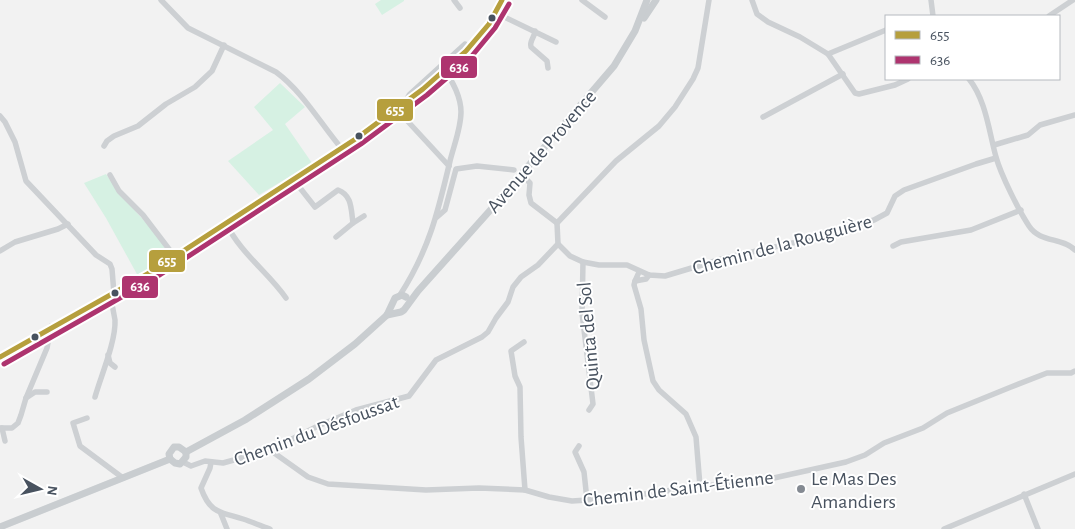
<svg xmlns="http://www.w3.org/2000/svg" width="1075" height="529" font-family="'Alegreya Sans',sans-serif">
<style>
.green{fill:#d6f1e3}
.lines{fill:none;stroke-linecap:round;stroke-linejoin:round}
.minor{stroke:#cdd0d3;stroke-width:5.5}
.major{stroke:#c9cdd0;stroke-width:7}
.bus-1-casing{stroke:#fff;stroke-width:9}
.bus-2-casing{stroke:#fff;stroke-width:9}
.bus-1{stroke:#b69f3d;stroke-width:5}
.bus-2{stroke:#ae346f;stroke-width:5}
.bus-dot{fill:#48525f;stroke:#fff;stroke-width:2}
.poi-dot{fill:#848a92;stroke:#fff;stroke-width:2}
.labels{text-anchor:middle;stroke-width:4;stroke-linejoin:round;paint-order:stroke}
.street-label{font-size:20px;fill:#48525f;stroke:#fff}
.poi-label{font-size:20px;fill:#48525f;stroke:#fff;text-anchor:start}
.line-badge{stroke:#fff;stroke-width:2}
.badge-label{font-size:14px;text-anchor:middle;font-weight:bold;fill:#fff}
</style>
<rect width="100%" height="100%" fill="#f2f2f2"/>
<g class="green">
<path d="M381,0H404V1L382,15L375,4Z"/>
<path d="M280,83L305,107L285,124L312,163L259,195L228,161L273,130L254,107Z"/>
<path d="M106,174C124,203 153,225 169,255L167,258L138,276L106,218L84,183Z"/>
</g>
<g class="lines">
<g class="minor">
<path d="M161,0L188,28L276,72C303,92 320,123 342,149"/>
<path d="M454,0L460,8"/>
<path d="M582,0L605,17"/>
<path d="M752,0L757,14L768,22L800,37L828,54L855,93L859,94L895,85L908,79"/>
<path d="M931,0L933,16"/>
<path d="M496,13L556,42"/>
<path d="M1049,16L1073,0"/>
<path d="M535,31C535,37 529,41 531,47L547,61L548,68"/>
<path d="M828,54L886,30"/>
<path d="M969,79C986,100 989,132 996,157C1001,175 1019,211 1029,226C1040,243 1062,237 1075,250"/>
<path d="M408,97L412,102L400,113L449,166"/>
<path d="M0,116L5,122L15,142L26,181L96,255L110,264L112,269L114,294"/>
<path d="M763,117L843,74"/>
<path d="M994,145L1028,135L1040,125L1075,115"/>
<path d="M104,146L107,141L114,136L138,126L166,104L195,87L212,71L224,45"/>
<path d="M110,175L119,191L143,215L175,257"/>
<path d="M293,179L315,207L338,190C352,195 351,209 353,223L336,237"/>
<path d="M527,180L530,183L529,195L531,203L557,223"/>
<path d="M437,217L445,210L456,169L477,166L514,170"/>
<path d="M226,223C240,253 268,272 286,298"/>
<path d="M353,223L364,216"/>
<path d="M558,244L570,256L583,262L599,265H627L649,275L665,276L725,258L806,240L874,220L887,213L895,196L904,190L976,164L996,158"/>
<path d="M893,246L901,242L971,230L1021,210"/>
<path d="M0,251L15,242L58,229L68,224"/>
<path d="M583,262L582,313L593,404L589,410"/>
<path d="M639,272L635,281L646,279L649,275"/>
<path d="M635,281L634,285L641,309L644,340L653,381L659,390L686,414L696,437L700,486"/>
<path d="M400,295C429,250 438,212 450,161C454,145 461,128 461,112C461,98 453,81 444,70"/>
<path d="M524,342L511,351L515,376L520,387L521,437L525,490"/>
<path d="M108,355L110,363L115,367"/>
<path d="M95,397C101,376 116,341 115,320C114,312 112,304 109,296"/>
<path d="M26,398L35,392H47"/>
<path d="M87,418L73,423L80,446L123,478"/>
<path d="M0,428H12L18,423L21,415L26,398L47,348L51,326"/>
<path d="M2,428L5,441"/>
<path d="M579,446L575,452L584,472L587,500"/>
<path d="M270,450L308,477L328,484L426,490L479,488L525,490L549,497L572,501L618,498L700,486L756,482L846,462L865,455L884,443L923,428L947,413L1011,387L1047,373H1071L1075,371"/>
<path d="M183,462L191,466L205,461L223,463L270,450L318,426L356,410L409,396L436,360L482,337L488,332L496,318L508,302L513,287L521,277L538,265L558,244L557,223L616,161L659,126L675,107L693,79L698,68L709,0"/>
<path d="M211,462L210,468L201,488C210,514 221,512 243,519C252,522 261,526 270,529"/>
<path d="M1024,494L1038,529"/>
<path d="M221,514L227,529"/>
<path d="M944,529L1075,474"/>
</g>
<g class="major">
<path d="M644,18L656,0"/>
<path d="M410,95L465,45"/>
<path d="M387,315L401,312L404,310L418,291L494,206L614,66L635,31L647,0"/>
<path d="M0,357L151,272L357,138L423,89L466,51L489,24L502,0"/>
<path d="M186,452L245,420L309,379L355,344L387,315L395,298L402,295L406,297"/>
<path d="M170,459L169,454L174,447H179L186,452"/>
<path d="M170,459L175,463L180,464L186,457V452"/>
<path d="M0,527L170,459"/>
</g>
<defs>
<path id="bus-1" d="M0,357L151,272L357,138L423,89L466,51L489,24L502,0"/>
<path id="bus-2" d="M4,364L155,278L361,144L427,95L471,57L495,28L509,4"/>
</defs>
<use href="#bus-1" class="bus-1-casing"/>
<use href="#bus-2" class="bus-2-casing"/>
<use href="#bus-1" class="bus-1"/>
<use href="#bus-2" class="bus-2"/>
</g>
<g class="bus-dot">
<circle cx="492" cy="18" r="4.5"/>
<circle cx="359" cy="136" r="4.5"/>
<circle cx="115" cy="293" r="4.5"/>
<circle cx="35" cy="337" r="4.5"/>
</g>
<circle class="poi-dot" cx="801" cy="489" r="5"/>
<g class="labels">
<g class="street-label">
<text transform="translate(541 151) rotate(-49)" y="7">Avenue de Provence</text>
<text transform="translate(782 244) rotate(-15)" y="7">Chemin de la Rouguière</text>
<text transform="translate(588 336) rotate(-95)" y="7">Quinta del Sol</text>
<text transform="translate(316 430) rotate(-20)" y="7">Chemin du Désfoussat</text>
<text transform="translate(678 488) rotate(-7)" y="7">Chemin de Saint-Étienne</text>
</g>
<g class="poi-label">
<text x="811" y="485">Le Mas Des<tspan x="811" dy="23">Amandiers</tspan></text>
</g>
</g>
<g class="line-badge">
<rect x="440" y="55" width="38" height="24" rx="5" fill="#ae346f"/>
<rect x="376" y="98" width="38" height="24" rx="5" fill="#b69f3d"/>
<rect x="148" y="249" width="38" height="24" rx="5" fill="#b69f3d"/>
<rect x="121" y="275" width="38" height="24" rx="5" fill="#ae346f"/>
</g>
<g class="badge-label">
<text x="459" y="72">636</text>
<text x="395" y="115">655</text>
<text x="167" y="266">655</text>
<text x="140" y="291">636</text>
</g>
<rect x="885" y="15" width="175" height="65" fill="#ffffff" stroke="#b6babf"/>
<rect x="895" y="31" width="25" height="8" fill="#b69f3d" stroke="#b6babf"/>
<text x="930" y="40" font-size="15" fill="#48525f">655</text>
<rect x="895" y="56" width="25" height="8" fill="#ae346f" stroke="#b6babf"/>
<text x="930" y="65" font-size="15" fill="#48525f">636</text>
<g transform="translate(40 489) rotate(98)" stroke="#ffffff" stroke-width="4" paint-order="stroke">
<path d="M0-4L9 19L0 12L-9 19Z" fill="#48525f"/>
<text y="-8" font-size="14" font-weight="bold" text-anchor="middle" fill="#48525f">N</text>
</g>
</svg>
